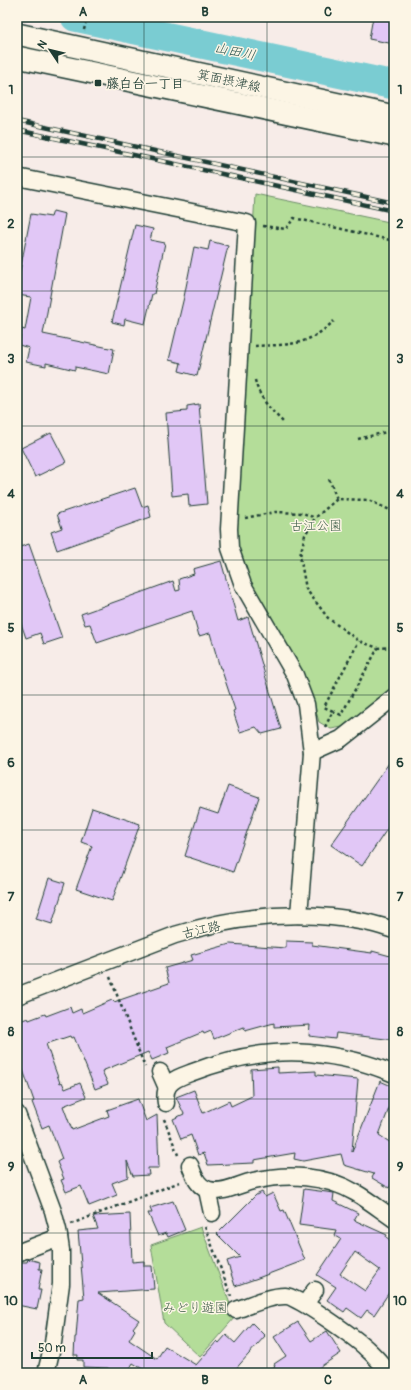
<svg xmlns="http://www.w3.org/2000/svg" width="411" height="1390" font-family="Pangolin,'Klee One',sans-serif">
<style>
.green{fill:#b4dd99;stroke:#6a8d66}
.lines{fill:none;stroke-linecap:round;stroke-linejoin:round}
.river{stroke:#7accd2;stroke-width:29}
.building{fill:#e1c7f6;stroke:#1f3d34;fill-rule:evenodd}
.minor-casing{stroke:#1f3d34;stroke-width:19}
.major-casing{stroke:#1f3d34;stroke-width:24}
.path{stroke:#1f3d34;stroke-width:2.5;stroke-dasharray:3 3;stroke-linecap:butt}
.minor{stroke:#fcf5e5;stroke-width:16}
.major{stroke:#fcf5e5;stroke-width:21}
.rail-casing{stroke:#1f3d34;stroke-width:4.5}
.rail{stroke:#fcf5e5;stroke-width:3;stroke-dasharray:9;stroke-linecap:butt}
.grid{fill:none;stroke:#1f3d34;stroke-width:1;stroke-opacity:0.55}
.poi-dot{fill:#1f3d34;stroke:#fcf5e5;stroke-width:1.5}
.labels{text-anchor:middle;stroke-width:3;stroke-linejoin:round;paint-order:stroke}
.street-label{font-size:13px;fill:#1f3d34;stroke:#fcf5e5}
.poi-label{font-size:13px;font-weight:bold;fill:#1f3d34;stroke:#fcf5e5;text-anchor:start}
.park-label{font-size:13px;fill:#3d5d48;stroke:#fcf5e5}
.water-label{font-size:14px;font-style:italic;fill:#315a54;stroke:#fcf5e5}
.neatline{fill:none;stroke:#1f3d34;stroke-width:1.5}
.grid-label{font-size:13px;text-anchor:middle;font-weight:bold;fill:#1f3d34}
</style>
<rect width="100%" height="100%" fill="#f7ece8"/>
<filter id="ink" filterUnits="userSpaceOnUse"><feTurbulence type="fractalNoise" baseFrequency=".025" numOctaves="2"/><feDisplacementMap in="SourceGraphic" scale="8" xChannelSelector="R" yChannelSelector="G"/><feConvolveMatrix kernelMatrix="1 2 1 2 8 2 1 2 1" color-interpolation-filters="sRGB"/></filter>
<g filter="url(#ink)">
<g class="green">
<path d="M255,194L394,223V689L348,726L331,729L319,722L313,700L250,581L239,550L237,530Z"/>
<path d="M201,1227L235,1317L200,1357L164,1323L151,1245Z"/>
</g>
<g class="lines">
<path class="river" d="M75,17L394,85"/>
</g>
<g class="building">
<path d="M373,17H381L394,20V44L369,39Z"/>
<path d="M53,211L65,214L43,334L114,349L109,374L75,367V370L46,363V366L26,362L29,348L19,345L22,329L25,330L31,297L17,295V286L31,214L51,217Z"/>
<path d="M135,225L153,229L150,240L165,243L154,294H152L145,324L125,319L124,325L112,322Z"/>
<path d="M210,241L228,246L197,376L179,371L181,363L169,360L184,297L194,247L208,250Z"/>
<path d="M199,404L207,504L189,506L188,494L172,496L166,413L187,411V406Z"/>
<path d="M51,433L66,462L35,477L21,448Z"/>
<path d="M135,488L142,507L148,505L151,517L57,550L51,532L62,528L57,514Z"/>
<path d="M29,544L62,638L44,644L40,633L26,638L17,612V548Z"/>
<path d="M221,561L238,621L248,617L281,729L262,734L256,727L240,732L233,711L235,710L221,668H220L210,633L199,636L192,611L97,643L90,624L85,625L81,614L173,581L176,591L180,590L179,579L194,574L193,569Z"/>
<path d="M394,756V819L362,866L331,845Z"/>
<path d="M228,786L259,797L233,872L185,856L200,808L218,814Z"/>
<path d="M92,808L140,824L112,901L76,889L92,846L81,842Z"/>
<path d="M49,878L65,883L52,924L36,919Z"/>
<path d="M286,941L312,942V945L372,953V951L394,957V1040L336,1033L335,1039L309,1036L310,1025L274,1027V1023L245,1031L244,1027L214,1039L211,1031L204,1034L203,1032L167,1047L169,1053L152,1060L148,1052L102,1071L108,1084L95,1089L74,1037L71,1038L70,1036L46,1044L60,1083L62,1082L65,1089L80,1083L86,1097L63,1106L72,1130L109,1116L107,1110L138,1099L146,1121L157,1115L159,1168H148L149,1175L133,1176L127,1161L128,1177L112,1183L117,1195L89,1206L81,1186L66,1192L61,1180L64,1179L57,1162L62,1159L49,1125L42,1128L32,1102L34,1101L17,1053V1022L28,1018L29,1020L45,1014L46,1016L70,1007L72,1013L81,1009L82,1013L112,1000L114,1002L169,983L165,968L193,960L191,955L230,944L286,948Z"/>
<path d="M278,1067V1073L316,1071V1075L358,1079L352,1152L380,1081L394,1087V1095L379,1135L394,1145V1179L389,1188L372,1178L374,1174L344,1165L341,1154L303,1161L294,1159L295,1153L254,1160V1163L208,1165L204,1153L198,1155L191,1135L181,1139L173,1119L184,1114L176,1097L194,1090L203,1113L229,1101L231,1106L252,1096L251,1069Z"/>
<path d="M304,1189L334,1193L333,1201L358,1213L354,1220L387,1235L386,1237L394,1243V1285L374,1315L367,1310L361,1318L347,1308L344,1312L327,1300L336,1287L317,1275L341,1239L334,1235L336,1230L299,1225ZM355,1252L380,1270L365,1291L340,1274Z"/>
<path d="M262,1192L265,1197L273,1193L281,1211L284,1210L305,1260L258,1278L235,1286L227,1261L240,1257L217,1234L256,1195Z"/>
<path d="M173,1201L185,1230L168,1237L166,1233L158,1236L148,1213H152L150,1208Z"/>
<path d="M130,1214L132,1262L144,1261V1266H152L154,1289L98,1293L139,1320L133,1328L135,1330L129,1340L157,1359L165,1346L196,1365L217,1341L219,1343L226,1335L235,1343L252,1323L265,1336L232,1373H149L133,1363L127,1373H114L108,1368L83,1367V1360H77L78,1355H74L75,1337H76L79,1299L84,1298L78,1231L98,1229L93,1216Z"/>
<path d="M28,1259L40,1262L39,1269H42L38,1290H41L37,1309L17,1305V1282L21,1262H27Z"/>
<path d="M298,1322L311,1341L327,1331L341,1353L311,1373H266L275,1366L274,1364L286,1356L274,1337Z"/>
</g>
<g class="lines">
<defs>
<g id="minor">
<path d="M17,177L247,223L229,529L230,548L243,585L295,675L306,704L312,752L299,915"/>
<path d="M312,752L341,739L394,697"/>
<path d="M17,996L175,935C236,916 302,909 365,922C375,924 384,927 394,930"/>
<path d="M160,1072L167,1088"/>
<path d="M166,1103C165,1097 165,1090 169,1085C174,1078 185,1075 193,1072C229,1058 269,1050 309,1053C338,1056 367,1062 394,1074"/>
<path d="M17,1114L53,1211L58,1230L61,1250V1284L53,1343L46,1373"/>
<path d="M190,1165C194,1175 197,1187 209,1190C223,1194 240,1184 253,1181C287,1173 326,1175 356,1193C370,1201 382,1211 394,1219"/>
<path d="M207,1190L212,1213"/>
<path d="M17,1253L59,1237"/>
<path d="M305,1304L315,1290"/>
<path d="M236,1310C250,1305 272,1295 286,1296C297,1296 357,1339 367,1349C374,1355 380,1362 386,1369"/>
</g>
<g id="major">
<path d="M17,34L394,116"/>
<path d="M17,57L394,136"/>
</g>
</defs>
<use href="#minor" class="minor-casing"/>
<use href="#major" class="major-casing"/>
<g class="path">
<path d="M84,30L87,17"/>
<path d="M263,226L286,229L294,218L394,241"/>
<path d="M255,346C271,345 294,346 308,339C318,335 326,328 334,321"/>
<path d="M255,380C259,398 271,410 284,423"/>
<path d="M358,439L394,430"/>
<path d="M329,479L337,499"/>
<path d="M394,512L368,500L337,499L315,518L305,535L300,556L306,589L328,618L359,641L378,648L394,647"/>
<path d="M245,518L275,512L303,513L315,518"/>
<path d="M333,711L341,715L378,648"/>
<path d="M325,727L333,711L324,707L359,641"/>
<path d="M17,947L18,946"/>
<path d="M110,977L145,1067"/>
<path d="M164,1119L178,1155"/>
<path d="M71,1224L180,1182"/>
<path d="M205,1227L231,1296"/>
</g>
<use href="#minor" class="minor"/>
<use href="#major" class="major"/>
<defs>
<g id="rail">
<path d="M17,121L394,203"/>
<path d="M17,130L394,211"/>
</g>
</defs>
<use href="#rail" class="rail-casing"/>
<use href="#rail" class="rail"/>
</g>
</g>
<path class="grid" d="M144,17V1373M267,17V1373M17,157H394M17,291H394M17,426H394M17,560H394M17,695H394M17,830H394M17,964H394M17,1099H394M17,1233H394"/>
<rect class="poi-dot" x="94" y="79" width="8" height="8" rx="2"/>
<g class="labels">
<g class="street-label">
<text transform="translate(229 80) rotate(12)" y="5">箕面摂津線</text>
<text transform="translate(201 929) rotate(-13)" y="5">古江路</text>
</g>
<g class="poi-label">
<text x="106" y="88">藤白台一丁目</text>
</g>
<g class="park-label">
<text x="316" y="530">古江公園</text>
<text x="195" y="1312">みどり遊園</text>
</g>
<g class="water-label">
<text transform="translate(235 51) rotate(12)" y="5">山田川</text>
</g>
</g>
<rect width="411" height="1390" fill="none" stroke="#fcf5e5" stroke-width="44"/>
<g transform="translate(50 50) rotate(305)" stroke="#fcf5e5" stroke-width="3" paint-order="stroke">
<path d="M0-3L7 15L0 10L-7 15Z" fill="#1f3d34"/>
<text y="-6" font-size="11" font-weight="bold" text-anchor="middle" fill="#1f3d34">N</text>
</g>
<path d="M32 1352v6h120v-6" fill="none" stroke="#1f3d34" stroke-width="2"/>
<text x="38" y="1352" font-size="12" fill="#1f3d34" stroke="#fcf5e5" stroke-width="3" paint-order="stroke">50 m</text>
<rect x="22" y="22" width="367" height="1346" class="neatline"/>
<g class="grid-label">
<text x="83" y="16">A</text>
<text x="205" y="16">B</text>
<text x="328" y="16">C</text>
<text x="11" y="94">1</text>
<text x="400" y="94">1</text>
<text x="11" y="228">2</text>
<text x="400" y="228">2</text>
<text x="11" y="363">3</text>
<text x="400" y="363">3</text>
<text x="11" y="498">4</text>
<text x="400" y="498">4</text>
<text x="11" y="632">5</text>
<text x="400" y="632">5</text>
<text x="11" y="767">6</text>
<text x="400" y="767">6</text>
<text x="11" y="901">7</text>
<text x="400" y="901">7</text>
<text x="11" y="1036">8</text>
<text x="400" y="1036">8</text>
<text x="11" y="1171">9</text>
<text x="400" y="1171">9</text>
<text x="11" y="1305">10</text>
<text x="400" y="1305">10</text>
<text x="83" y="1384">A</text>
<text x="205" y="1384">B</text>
<text x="328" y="1384">C</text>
</g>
</svg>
